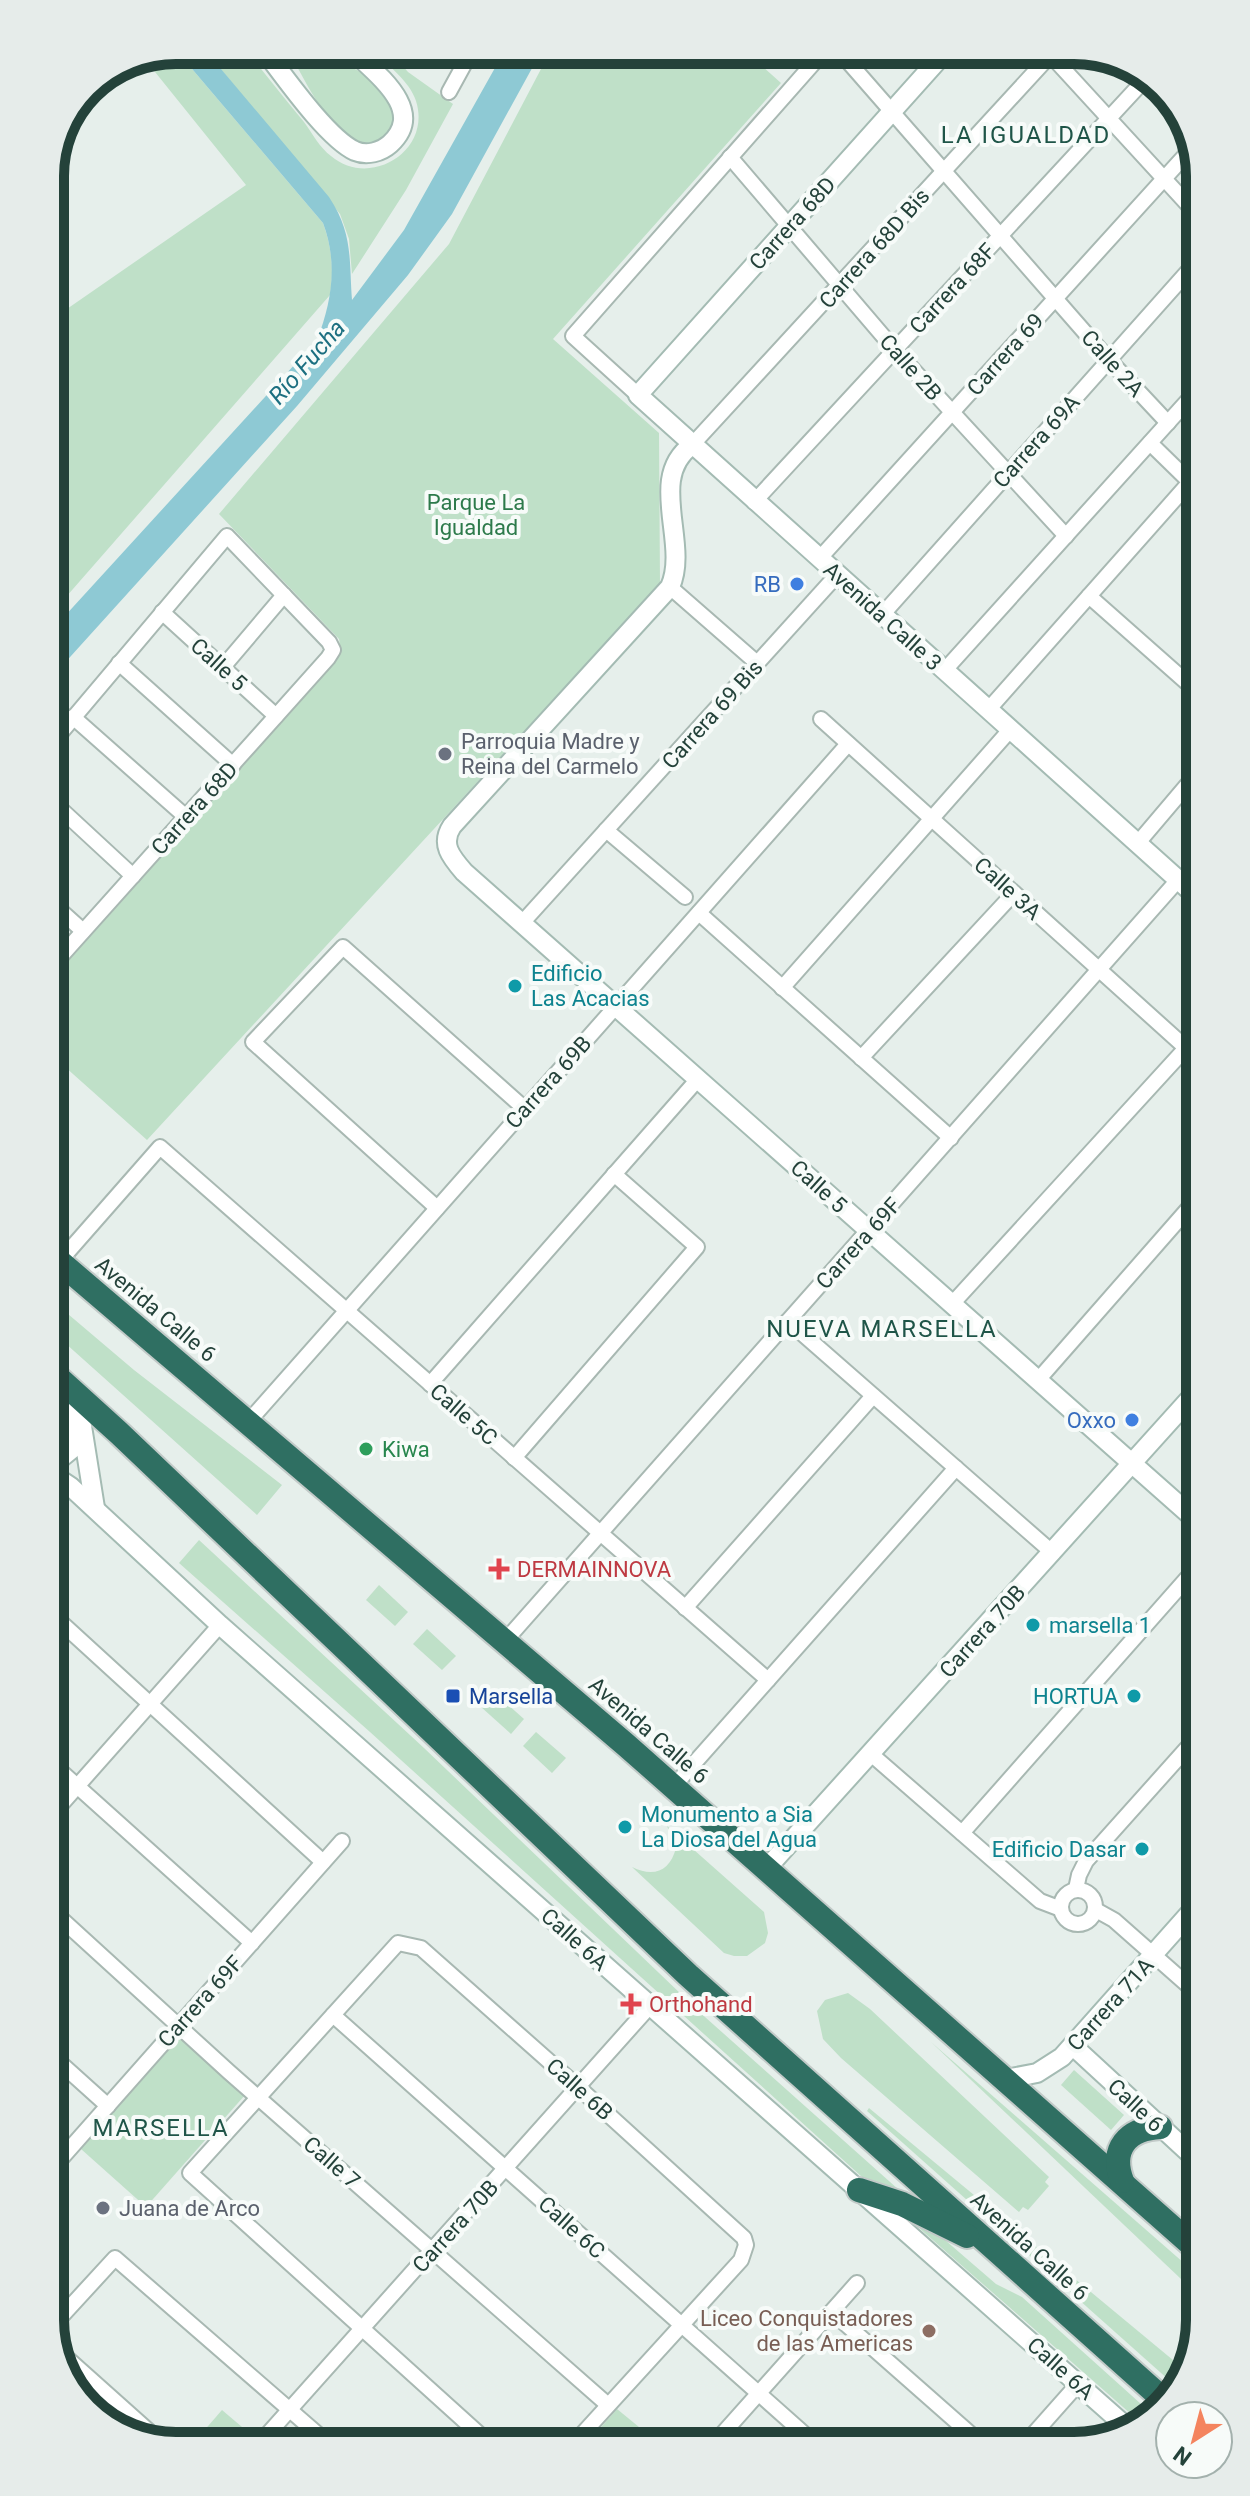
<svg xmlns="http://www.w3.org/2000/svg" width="1250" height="2496" font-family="Roboto,sans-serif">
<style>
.green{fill:#bfe0c8}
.water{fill:#8ec9d4}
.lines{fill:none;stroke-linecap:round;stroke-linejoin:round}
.street-casing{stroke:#a8b8b2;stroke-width:18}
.secondary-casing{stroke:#a4bbb3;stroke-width:22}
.highway-casing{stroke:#c2cac8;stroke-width:28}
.street{stroke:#fff;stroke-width:14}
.secondary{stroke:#fff;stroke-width:18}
.highway{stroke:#2f6f62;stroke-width:24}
.shop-dot{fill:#3f7fe0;stroke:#f7fbf9;stroke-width:3}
.worship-dot{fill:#6b7280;stroke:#f7fbf9;stroke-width:3}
.culture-dot{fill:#0f9aa8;stroke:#f7fbf9;stroke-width:3}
.leisure-dot{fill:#2e9e5b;stroke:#f7fbf9;stroke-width:3}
.health-dot{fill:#e0444e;stroke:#f7fbf9;stroke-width:3}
.transit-dot{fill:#1a4fb4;stroke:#f7fbf9;stroke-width:3}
.education-dot{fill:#8d6e63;stroke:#f7fbf9;stroke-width:3}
.labels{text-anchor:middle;stroke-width:8;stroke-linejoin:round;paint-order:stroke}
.street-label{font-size:22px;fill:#24423a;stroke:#f7fbf9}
.park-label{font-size:22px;fill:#2d7a4b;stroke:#f7fbf9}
.shop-label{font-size:22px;fill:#366cbe;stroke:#f7fbf9;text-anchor:end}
.worship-label{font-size:22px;fill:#5b616d;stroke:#f7fbf9;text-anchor:start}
.culture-label{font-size:22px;fill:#0d838f;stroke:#f7fbf9;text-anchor:start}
.leisure-label{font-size:22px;fill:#27864d;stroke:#f7fbf9;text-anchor:start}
.health-label{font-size:22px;fill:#be3a42;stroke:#f7fbf9;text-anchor:start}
.transit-label{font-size:22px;fill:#164399;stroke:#f7fbf9;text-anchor:start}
.education-label{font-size:22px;fill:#785e54;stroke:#f7fbf9;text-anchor:end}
.neighbourhood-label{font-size:24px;letter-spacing:2px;fill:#1f5548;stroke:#f7fbf9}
.water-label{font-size:24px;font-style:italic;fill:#1c6f80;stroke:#f7fbf9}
.rim{fill:none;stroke:#24423a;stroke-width:10}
</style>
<rect width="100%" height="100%" fill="#e6efeb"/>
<g class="green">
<path d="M176,50L323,223C332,248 334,270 330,295L52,613L51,320L246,185L147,62Z"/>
<path d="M205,50H246C265,74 284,98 304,122C312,133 320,148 331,156C370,189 432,151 416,101C410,81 386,64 372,50H389L408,72L453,104L406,190L352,274L349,239L340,214Z"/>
<path d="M288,50H321L371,78L393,103L395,130L372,147C326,131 310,89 288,50Z"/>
<path d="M551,50H762L754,59L781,83L553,339L659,433L660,584L147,1140L64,1066L54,1076V977L324,675C334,663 342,655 339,639L219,514L449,244Z"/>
<path d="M55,1303L134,1370L282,1485L257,1515L55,1334Z"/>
<path d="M199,1540L424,1748L705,2017L908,2198L872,2186L370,1732L179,1563Z"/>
<path d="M379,1585L408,1612L395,1626L366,1600Z"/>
<path d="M427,1629L456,1656L442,1670L413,1644Z"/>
<path d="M495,1693L524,1719L511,1734L481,1707Z"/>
<path d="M536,1732L566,1758L552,1773L523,1746Z"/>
<path d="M667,1826L764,1912L768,1933L765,1943L747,1956H734L724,1953L632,1867C654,1878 670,1871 676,1848Z"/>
<path d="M848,1993L870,2009L1049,2177L1045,2182L1049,2186L1028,2210L1023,2207L1019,2212L841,2058L823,2039L817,2011L825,2000Z"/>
<path d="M180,2037L245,2095L146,2207L81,2149Z"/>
<path d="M931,2042L1200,2277V2297Z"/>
<path d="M1074,2070L1124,2115L1111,2130L1061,2085Z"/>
<path d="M869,2108L1185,2370L1179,2389L867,2111Z"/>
<path d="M902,2213L923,2221L996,2284L1022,2297L1151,2413L1140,2422Z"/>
<path d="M617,2409L656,2441L588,2442Z"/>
<path d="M222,2410L242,2427L226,2445H218L202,2433Z"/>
</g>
<path class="water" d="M176,50H205L329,197C353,233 349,259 352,300L404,230L505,50H542L452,214L408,275L297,406L52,677V630L317,340C332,301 338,263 323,223Z"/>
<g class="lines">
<defs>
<g id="street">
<path d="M838,50L1109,360L1168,423"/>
<path d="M1046,50L1191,208"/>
<path d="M449,92L472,50"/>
<path d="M730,157L895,350L1066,536"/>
<path d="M638,395L573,336L825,50"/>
<path d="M1150,443L1192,484"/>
<path d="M692,445L1055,50"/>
<path d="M754,502L1149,75"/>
<path d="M819,559L1191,149"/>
<path d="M670,587L757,663"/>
<path d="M1089,596L1193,688"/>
<path d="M162,612L276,716"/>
<path d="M882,615L1191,268"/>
<path d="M119,663L233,765"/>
<path d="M223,667L284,595"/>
<path d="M944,671L1192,396"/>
<path d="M988,710L1190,482"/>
<path d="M73,717L186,817"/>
<path d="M821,719L1195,1056"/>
<path d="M53,742L227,536L329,642L333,650L328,658L54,964"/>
<path d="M53,802L133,876"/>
<path d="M606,830L685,897"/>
<path d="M1137,844L1193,778"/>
<path d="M53,904L83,931"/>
<path d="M699,913L951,1138"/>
<path d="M522,923L837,575"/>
<path d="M782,988L1010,730"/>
<path d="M861,1058L1014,893"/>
<path d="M437,1208L253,1042L343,947L525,1109"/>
<path d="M59,1262L160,1147L768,1680"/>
<path d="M952,1304L1186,1048"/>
<path d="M788,1321L1053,1553"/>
<path d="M1038,1380L1195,1201"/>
<path d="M430,1384L698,1079"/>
<path d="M249,1421L848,744"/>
<path d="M514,1458L697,1247L614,1174"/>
<path d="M685,1608L873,1396"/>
<path d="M56,1618L323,1862"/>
<path d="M505,1641L1178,880"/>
<path d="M871,1754L1040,1901L1061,1909"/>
<path d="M57,1768L252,1943"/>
<path d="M674,1786L956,1468"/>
<path d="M57,1809L220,1625"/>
<path d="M962,1833L1197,1567"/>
<path d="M1076,1889L1079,1875L1086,1861L1197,1737"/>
<circle cx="1078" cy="1907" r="17"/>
<path d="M1096,1910L1114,1920L1199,1995"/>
<path d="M58,1916L229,2072L608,2405"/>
<path d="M333,2015L811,2440"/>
<path d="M58,2061L108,2106"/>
<path d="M59,2161L342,1841"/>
<path d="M832,2312L975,2438"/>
<path d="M59,2319L115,2258L329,2444"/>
<path d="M59,2351L162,2443"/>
<path d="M84,2377L98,2418"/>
<path d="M1031,2437L1078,2384"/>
<path d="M717,2440L857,2283"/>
<path d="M489,2443L190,2173L398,1943L421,1948L578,2087L744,2238L746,2245L741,2260L575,2442"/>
<path d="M258,2445L650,2006"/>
</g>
<g id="secondary">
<path d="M264,50C284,76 327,138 355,151C367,156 381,152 390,144C427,110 376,74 352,50"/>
<path d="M947,50L638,395L1194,894"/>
<path d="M692,445C646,478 690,543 670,587L452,826C440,844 451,857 464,872L1197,1521"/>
<path d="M55,1392L76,1411L81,1420L95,1508"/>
<path d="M56,1462L72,1449L74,1435L70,1420"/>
<path d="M56,1477L71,1487L220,1625L1130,2430"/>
<path d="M767,1868L1196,1392"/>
<path d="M1073,2046L1199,2162"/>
<path d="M1006,2079L1037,2073L1062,2057L1198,1904"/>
</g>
<g id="highway">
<path d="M55,1258L626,1745L1200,2252"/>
<path d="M55,1375L119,1433L688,1975L1165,2401"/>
<path d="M1122,2181C1110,2149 1127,2129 1160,2127"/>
<path d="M859,2190L902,2204L967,2236"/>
</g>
</defs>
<use href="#street" class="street-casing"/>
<use href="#secondary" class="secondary-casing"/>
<use href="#highway" class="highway-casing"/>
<use href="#street" class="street"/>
<use href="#secondary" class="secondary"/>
<use href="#highway" class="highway"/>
</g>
<g class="shop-dot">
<circle cx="797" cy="584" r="8"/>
<circle cx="1132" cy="1420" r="8"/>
</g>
<g class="worship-dot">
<circle cx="445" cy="754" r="8"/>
<circle cx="103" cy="2208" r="8"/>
</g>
<g class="culture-dot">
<circle cx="515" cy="986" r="8"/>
<circle cx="1033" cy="1625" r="8"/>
<circle cx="1134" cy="1696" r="8"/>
<circle cx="625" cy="1827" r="8"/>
<circle cx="1142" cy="1849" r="8"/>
</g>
<circle class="leisure-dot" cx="366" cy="1449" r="8"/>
<g class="health-dot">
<path d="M495 1557h8v8h8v8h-8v8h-8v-8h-8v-8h8z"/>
<path d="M627 1992h8v8h8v8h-8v8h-8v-8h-8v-8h8z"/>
</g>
<rect class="transit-dot" x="445" y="1688" width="16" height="16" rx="4"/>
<circle class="education-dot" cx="929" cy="2331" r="8"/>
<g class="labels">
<g class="street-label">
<text transform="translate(792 223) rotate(-48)" y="8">Carrera 68D</text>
<text transform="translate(874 248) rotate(-48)" y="8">Carrera 68D Bis</text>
<text transform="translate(952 288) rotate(-47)" y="8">Carrera 68F</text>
<text transform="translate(1005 354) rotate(-48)" y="8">Carrera 69</text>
<text transform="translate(1113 363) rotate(48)" y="8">Calle 2A</text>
<text transform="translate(911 367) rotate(48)" y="8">Calle 2B</text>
<text transform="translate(1036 441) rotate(-48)" y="8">Carrera 69A</text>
<text transform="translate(883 616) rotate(42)" y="8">Avenida Calle 3</text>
<text transform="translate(219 664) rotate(42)" y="8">Calle 5</text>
<text transform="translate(712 714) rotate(-48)" y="8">Carrera 69 Bis</text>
<text transform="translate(194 808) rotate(-48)" y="8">Carrera 68D</text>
<text transform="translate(1008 888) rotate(42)" y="8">Calle 3A</text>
<text transform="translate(548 1082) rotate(-48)" y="8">Carrera 69B</text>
<text transform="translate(819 1186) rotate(42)" y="8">Calle 5</text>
<text transform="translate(858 1243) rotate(-48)" y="8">Carrera 69F</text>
<text transform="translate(156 1309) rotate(40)" y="8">Avenida Calle 6</text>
<text transform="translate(464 1414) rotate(41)" y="8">Calle 5C</text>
<text transform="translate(982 1631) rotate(-48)" y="8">Carrera 70B</text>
<text transform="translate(649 1730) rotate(41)" y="8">Avenida Calle 6</text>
<text transform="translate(575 1939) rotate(42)" y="8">Calle 6A</text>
<text transform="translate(200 2001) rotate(-48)" y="8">Carrera 69F</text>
<text transform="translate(1110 2004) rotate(-48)" y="8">Carrera 71A</text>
<text transform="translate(580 2089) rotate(42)" y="8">Calle 6B</text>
<text transform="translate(1136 2105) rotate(43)" y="8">Calle 6</text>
<text transform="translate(332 2162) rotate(41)" y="8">Calle 7</text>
<text transform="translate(455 2226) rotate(-48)" y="8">Carrera 70B</text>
<text transform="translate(572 2227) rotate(42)" y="8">Calle 6C</text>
<text transform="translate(1030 2246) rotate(42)" y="8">Avenida Calle 6</text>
<text transform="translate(1061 2368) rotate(42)" y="8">Calle 6A</text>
</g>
<g class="park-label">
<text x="476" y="510">Parque La<tspan x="476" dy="25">Igualdad</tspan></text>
</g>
<g class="shop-label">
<text x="781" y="592">RB</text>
<text x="1116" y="1428">Oxxo</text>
</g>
<g class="worship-label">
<text x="461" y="749">Parroquia Madre y<tspan x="461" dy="25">Reina del Carmelo</tspan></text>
<text x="119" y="2216">Juana de Arco</text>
</g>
<g class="culture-label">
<text x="531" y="981">Edificio<tspan x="531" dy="25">Las Acacias</tspan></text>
<text x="1049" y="1633">marsella 1</text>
<text x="1118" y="1704" text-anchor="end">HORTUA</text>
<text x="641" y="1822">Monumento a Sia<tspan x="641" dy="25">La Diosa del Agua</tspan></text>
<text x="1126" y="1857" text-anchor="end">Edificio Dasar</text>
</g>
<g class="leisure-label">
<text x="382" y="1457">Kiwa</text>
</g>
<g class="health-label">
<text x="517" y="1577">DERMAINNOVA</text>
<text x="649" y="2012">Orthohand</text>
</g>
<g class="transit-label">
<text x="469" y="1704">Marsella</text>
</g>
<g class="education-label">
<text x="913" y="2326">Liceo Conquistadores<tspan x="913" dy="25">de las Americas</tspan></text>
</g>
<g class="neighbourhood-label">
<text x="1026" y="143">LA IGUALDAD</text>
<text x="882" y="1337">NUEVA MARSELLA</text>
<text x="161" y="2136">MARSELLA</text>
</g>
<g class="water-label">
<text transform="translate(307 362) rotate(-49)" y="8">Río Fucha</text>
</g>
</g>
<path d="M0 0H1250V2496H0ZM176 64H1074A112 112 0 0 1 1186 176V2320A112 112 0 0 1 1074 2432H176A112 112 0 0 1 64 2320V176A112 112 0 0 1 176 64Z" fill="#e6ecea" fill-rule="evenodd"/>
<path class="rim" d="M176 64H1074A112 112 0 0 1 1186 176V2320A112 112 0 0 1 1074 2432H176A112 112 0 0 1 64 2320V176A112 112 0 0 1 176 64Z"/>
<g transform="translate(1194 2440) rotate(216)"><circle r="38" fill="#f7fbf9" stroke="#a3b1ad" stroke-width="2"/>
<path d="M0-6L14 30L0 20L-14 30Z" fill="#f4845f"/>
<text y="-12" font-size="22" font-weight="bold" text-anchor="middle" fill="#24423a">N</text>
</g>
</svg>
